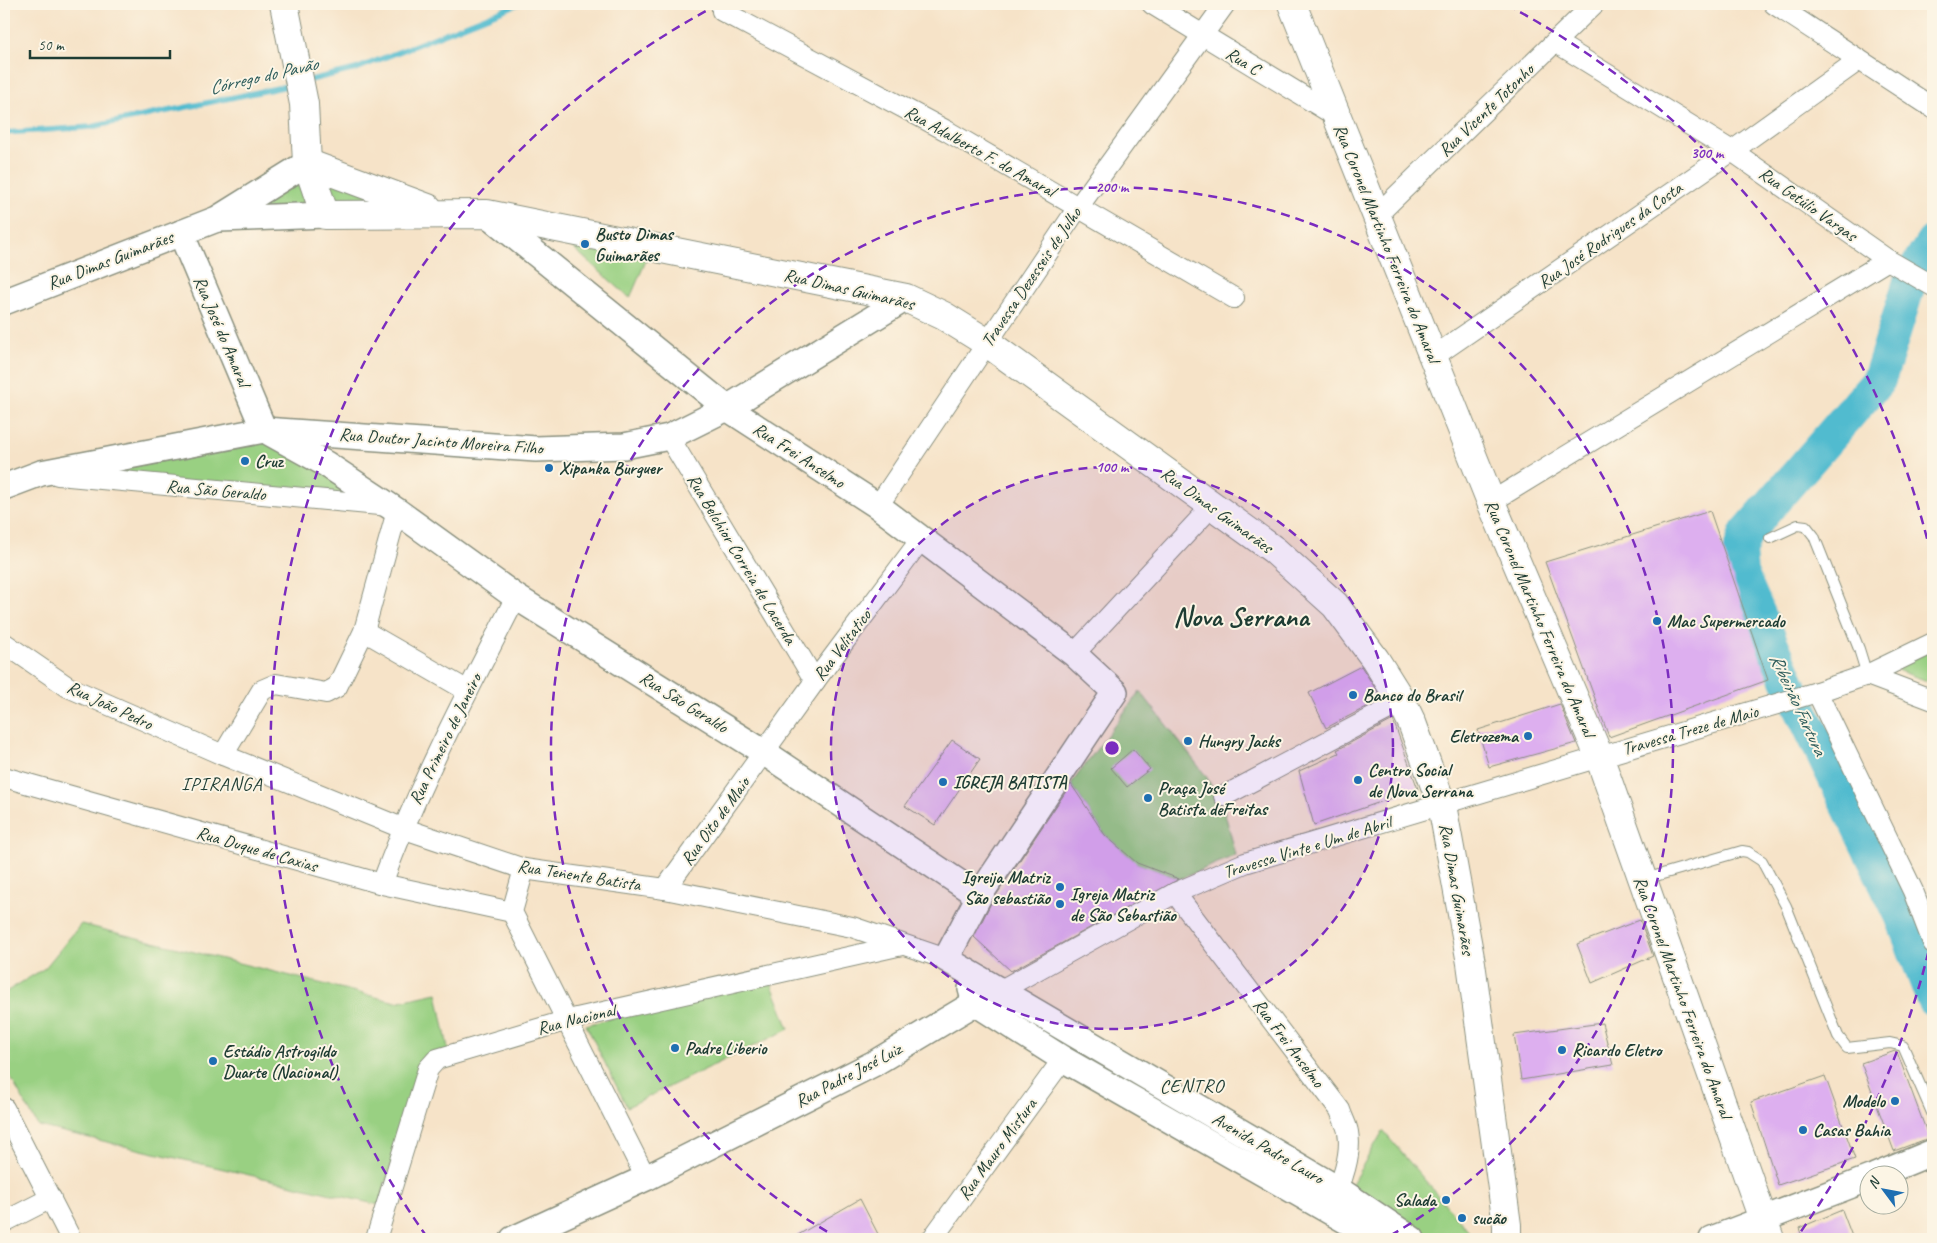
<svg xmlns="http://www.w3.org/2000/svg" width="1937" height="1243" font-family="Caveat,sans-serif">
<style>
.green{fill:#99d082;stroke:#5c865b}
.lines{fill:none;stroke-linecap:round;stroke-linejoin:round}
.stream{stroke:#51bbcf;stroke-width:5.5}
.river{stroke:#51bbcf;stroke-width:34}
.building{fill:#ddafef}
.service-casing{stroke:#8a907e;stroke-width:12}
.minor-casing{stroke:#8a907e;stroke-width:22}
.tertiary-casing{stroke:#8a907e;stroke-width:28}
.secondary-casing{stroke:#8a907e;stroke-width:30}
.service{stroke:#fff;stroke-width:10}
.minor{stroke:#fff;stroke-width:20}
.tertiary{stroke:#fff;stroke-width:25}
.secondary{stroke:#fff;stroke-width:28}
.ring{fill:none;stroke:#7b2cbf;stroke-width:2.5;stroke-dasharray:9 6}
.poi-dot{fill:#1f6fb2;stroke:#fcf5e5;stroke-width:2}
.labels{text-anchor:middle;stroke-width:4;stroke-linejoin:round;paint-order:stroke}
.street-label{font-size:18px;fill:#1f3d34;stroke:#fcf5e5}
.poi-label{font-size:18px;font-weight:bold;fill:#1f3d34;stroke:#fcf5e5;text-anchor:start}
.water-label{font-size:19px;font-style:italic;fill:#2c5c5b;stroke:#fcf5e5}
.neighbourhood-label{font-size:19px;letter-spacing:1px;fill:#1f3d34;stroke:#fcf5e5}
.town-label{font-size:28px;font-weight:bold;fill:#1f3d34;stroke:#fcf5e5}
.centre{fill:#7b2cbf;stroke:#fcf5e5;stroke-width:2.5}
.ring-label{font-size:15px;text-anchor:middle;font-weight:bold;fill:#7b2cbf;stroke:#fcf5e5;stroke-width:4;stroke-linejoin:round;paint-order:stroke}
</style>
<rect width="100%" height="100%" fill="#fcf5e5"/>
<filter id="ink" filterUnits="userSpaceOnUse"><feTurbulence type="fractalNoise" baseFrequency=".02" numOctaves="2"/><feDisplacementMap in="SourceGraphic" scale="10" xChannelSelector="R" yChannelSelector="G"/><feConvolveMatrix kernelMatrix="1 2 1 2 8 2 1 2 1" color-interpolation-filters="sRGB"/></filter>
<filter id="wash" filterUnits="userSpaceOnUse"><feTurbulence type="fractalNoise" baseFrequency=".0096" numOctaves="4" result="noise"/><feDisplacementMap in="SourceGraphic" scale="20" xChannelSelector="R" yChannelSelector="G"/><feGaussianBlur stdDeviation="1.12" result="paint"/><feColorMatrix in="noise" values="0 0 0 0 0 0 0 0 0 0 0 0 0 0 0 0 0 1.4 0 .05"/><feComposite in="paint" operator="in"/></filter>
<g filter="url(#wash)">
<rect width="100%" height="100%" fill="#f6e3c8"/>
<g class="green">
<path d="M306,168L315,205L248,211Z"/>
<path d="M324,170L403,203L334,209Z"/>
<path d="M549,227L651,249L630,298Z"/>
<path d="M266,432L383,504L42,473Z"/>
<path d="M1933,650V683L1891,668Z"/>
<path d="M1140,691L1206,776L1224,810L1236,855L1180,879L1137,863L1105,835L1071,784Z"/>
<path d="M81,924L396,1002L437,993L449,1053L424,1056L379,1205L38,1126L4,1066V993L45,968Z"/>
<path d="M769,977L789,1029L627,1107L586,1025Z"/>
<path d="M1383,1131L1475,1239H1426L1350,1187Z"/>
</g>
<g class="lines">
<g class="stream">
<path d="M306,81L356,69L518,4"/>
<path d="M4,133L91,127L292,85"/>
</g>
<path class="river" d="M1933,242L1912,275L1879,380L1746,533L1739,553L1741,573L1795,697L1901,915L1933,1000"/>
</g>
<g id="blocks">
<g class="building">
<path d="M1710,511L1768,680L1609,737L1545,562Z"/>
<path d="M1361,666L1382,699L1326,728L1309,693Z"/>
<path d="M1560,704L1576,743L1489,767L1478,730Z"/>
<path d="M1393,720L1418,789L1314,825L1299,771L1339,753L1337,750Z"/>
<path d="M952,740L980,759L935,825L905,806Z"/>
<path d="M1133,749L1150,769L1127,787L1111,768Z"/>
<path d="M1071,784L1105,835L1137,863L1179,879L1011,971L974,937L991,903Z"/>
<path d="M1640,920L1653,956L1592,983L1577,944Z"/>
<path d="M1602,1023L1613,1065L1521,1080L1514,1035Z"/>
<path d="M1895,1051L1897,1052L1929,1138L1894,1151L1861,1063Z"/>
<path d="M1825,1076L1855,1159L1778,1185L1751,1102Z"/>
<path d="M860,1199L878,1234L868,1239H791Z"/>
<path d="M1842,1210L1853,1239H1803L1799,1228Z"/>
</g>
</g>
</g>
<g filter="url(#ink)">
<use href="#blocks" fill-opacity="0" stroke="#8a907e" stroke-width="1"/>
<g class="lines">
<defs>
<g id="service">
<path d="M1770,538L1798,525L1806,526L1814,536L1859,649L1867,675"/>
<path d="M1645,879L1742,851L1748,852L1762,861L1786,906L1838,1036L1847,1048L1890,1043L1903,1046L1933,1115"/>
</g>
<g id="minor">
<path d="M1152,4L1336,116"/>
<path d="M1774,4L1933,108"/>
<path d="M722,11L947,131L1234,298"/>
<path d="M1555,42L1732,151L1888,260L1933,286"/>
<path d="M1377,215L1594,4"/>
<path d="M1433,357L1732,151L1859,60"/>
<path d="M669,437L815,681"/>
<path d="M58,475L390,506"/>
<path d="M1491,502L1888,260"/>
<path d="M878,506L1079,206L1225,4"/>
<path d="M364,631L468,691"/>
<path d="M4,643L68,687L223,755L402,828L524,869L665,889L852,927L946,959"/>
<path d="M1074,654L1212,506"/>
<path d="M1867,675L1933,700"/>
<path d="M1817,692L1913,891L1933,943"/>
<path d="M223,755L262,690L276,684L326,693L337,687L364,631L397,511"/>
<path d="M4,777L382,884L512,912"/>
<path d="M1224,796L1402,702"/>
<path d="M524,869L512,912L646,1178"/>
<path d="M382,884C418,785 468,691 516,597"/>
<path d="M665,889L815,681L922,538"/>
<path d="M1175,893L1340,1110C1342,1117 1347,1125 1348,1132C1352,1154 1342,1183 1332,1201"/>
<path d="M1001,990L1175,893L1245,863L1817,692L1867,675L1933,643"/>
<path d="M4,1108L71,1239"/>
<path d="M4,1222L51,1198"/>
<path d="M376,1239L428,1069L437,1059L568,1020L902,945"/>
<path d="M932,1239L1063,1059"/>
</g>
<g id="tertiary">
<path d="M487,214L727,408L878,506L1074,654L1115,692L979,896L946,959L1338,1189L1412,1239"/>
<path d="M219,219L325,215"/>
<path d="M181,233L264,430"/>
<path d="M4,302L217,219L307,163"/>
<path d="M270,433L326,464L397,511L516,597L765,753L979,896"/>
<path d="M4,487L41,473L264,430L536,449L624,446L669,437L727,408L906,298"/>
<path d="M971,989L975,1003L1063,1059L1378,1239"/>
<path d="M1875,1176L1933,1152"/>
<path d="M513,1239L646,1178L873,1064L975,1003L1001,990"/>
<path d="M1712,1239L1870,1178"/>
</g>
<g id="secondary">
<path d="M284,4L304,104L307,163L325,215L487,214L906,298L944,316L986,342L1274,550L1335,605L1375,659L1402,702L1412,723L1442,805L1471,963L1507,1225V1239"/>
<path d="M1292,4L1491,502L1599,756L1770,1239"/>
<path d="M307,163L428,208"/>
</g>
</defs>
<use href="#service" class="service-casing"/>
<use href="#minor" class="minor-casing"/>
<use href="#tertiary" class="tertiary-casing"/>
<use href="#secondary" class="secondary-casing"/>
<use href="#service" class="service"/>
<use href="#minor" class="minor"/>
<use href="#tertiary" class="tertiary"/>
<use href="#secondary" class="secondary"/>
</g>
</g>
<circle cx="1112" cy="748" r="281" fill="#7b2cbf" fill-opacity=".12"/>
<g class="ring">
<circle cx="1112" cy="748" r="281"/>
<path d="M840 1239A561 561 0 1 1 1384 1239"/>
<path d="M1932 937A842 842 0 0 1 1797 1237M427 1237A842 842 0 0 1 717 5M1507 5A842 842 0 0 1 1932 559"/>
</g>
<g class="poi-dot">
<circle cx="585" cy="244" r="5"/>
<circle cx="245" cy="461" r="5"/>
<circle cx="549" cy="468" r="5"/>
<circle cx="1657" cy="621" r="5"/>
<circle cx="1353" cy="695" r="5"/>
<circle cx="1528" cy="736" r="5"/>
<circle cx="1188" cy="741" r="5"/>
<circle cx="1358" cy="780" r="5"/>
<circle cx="943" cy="782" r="5"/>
<circle cx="1148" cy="798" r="5"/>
<circle cx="1060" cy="887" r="5"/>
<circle cx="1060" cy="904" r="5"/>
<circle cx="675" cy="1048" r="5"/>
<circle cx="1562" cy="1050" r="5"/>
<circle cx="213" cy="1061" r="5"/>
<circle cx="1895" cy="1101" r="5"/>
<circle cx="1803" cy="1130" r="5"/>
<circle cx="1446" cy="1200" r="5"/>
<circle cx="1462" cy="1218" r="5"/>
</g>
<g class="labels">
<g class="street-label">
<text transform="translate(1243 61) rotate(31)" y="6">Rua C</text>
<text transform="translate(1486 110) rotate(-44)" y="6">Rua Vicente Totonho</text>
<text transform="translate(980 151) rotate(29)" y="6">Rua Adalberto F. do Amaral</text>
<text transform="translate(1808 204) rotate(35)" y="6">Rua Getúlio Vargas</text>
<text transform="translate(1610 235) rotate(-35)" y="6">Rua José Rodrigues da Costa</text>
<text transform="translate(1387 243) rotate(68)" y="6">Rua Coronel Martinho Ferreira do Amaral</text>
<text transform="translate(110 260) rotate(-21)" y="6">Rua Dimas Guimarães</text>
<text transform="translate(1031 277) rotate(-56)" y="6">Travessa Dezesseis de Julho</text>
<text transform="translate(849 289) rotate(13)" y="6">Rua Dimas Guimarães</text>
<text transform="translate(222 331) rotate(67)" y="6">Rua José do Amaral</text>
<text transform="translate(441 441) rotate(4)" y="6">Rua Doutor Jacinto Moreira Filho</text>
<text transform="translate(799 455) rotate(33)" y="6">Rua Frei Anselmo</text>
<text transform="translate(216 490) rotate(5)" y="6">Rua São Geraldo</text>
<text transform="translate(1217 510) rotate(36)" y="6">Rua Dimas Guimarães</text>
<text transform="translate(742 559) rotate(59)" y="6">Rua Belchior Correia de Lacerda</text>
<text transform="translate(1540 618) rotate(67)" y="6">Rua Coronel Martinho Ferreira do Amaral</text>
<text transform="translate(842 645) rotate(-53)" y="6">Rua Velitatico</text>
<text transform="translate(684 702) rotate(32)" y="6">Rua São Geraldo</text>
<text transform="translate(110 705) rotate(25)" y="6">Rua João Pedro</text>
<text transform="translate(1690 730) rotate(-16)" y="6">Travessa Treze de Maio</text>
<text transform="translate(445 739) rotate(-64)" y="6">Rua Primeiro de Janeiro</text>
<text transform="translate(715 821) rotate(-54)" y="6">Rua Oito de Maio</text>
<text transform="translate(1307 847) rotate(-17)" y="6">Travessa Vinte e Um de Abril</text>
<text transform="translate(257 849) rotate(16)" y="6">Rua Duque de Caxias</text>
<text transform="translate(579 875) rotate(9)" y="6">Rua Tenente Batista</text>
<text transform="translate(1457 889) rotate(80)" y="6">Rua Dimas Guimarães</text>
<text transform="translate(1683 997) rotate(70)" y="6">Rua Coronel Martinho Ferreira do Amaral</text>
<text transform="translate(576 1019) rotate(-14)" y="6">Rua Nacional</text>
<text transform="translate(1289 1043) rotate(53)" y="6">Rua Frei Anselmo</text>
<text transform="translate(848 1075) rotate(-28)" y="6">Rua Padre José Luiz</text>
<text transform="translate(1268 1148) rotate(30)" y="6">Avenida Padre Lauro</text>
<text transform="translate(997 1149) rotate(-54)" y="6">Rua Mauro Mistura</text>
</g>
<g class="poi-label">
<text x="595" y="240">Busto Dimas<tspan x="595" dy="21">Guimarães</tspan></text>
<text x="255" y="467">Cruz</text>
<text x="559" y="474">Xipanka Burguer</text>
<text x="1667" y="627">Mac Supermercado</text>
<text x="1363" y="701">Banco do Brasil</text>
<text x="1518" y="742" text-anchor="end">Eletrozema</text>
<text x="1198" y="747">Hungry Jacks</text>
<text x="1368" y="776">Centro Social<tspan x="1368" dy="21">de Nova Serrana</tspan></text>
<text x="953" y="788">IGREJA BATISTA</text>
<text x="1158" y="794">Praça José<tspan x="1158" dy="21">Batista deFreitas</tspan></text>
<text x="1050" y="883" text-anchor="end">Igreija Matriz<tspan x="1050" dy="21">São sebastião</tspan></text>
<text x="1070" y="900">Igreja Matriz<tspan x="1070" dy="21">de São Sebastião</tspan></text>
<text x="685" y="1054">Padre Liberio</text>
<text x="1572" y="1056">Ricardo Eletro</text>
<text x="223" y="1057">Estádio Astrogildo<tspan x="223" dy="21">Duarte (Nacional)</tspan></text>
<text x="1885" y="1107" text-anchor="end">Modelo</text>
<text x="1813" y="1136">Casas Bahia</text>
<text x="1436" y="1206" text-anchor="end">Salada</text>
<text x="1472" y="1224">sucão</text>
</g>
<g class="water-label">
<text transform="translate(263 75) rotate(-13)" y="7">Córrego do Pavão</text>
<text transform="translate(1799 704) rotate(65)" y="7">Ribeirão Fartura</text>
</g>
<g class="neighbourhood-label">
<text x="222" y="790">IPIRANGA</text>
<text x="1192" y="1092">CENTRO</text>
</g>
<g class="town-label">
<text x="1241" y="626">Nova Serrana</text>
</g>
</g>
<circle cx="1112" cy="748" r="8" class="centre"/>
<g class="ring-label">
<text x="1707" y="158">300 m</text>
<text x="1112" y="192">200 m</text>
<text x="1112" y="472">100 m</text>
</g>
<rect width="1937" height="1243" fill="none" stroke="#fcf5e5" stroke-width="20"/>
<g transform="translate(1884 1190) rotate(302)"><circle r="24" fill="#fcf5e5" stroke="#a4ab9e"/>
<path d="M0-4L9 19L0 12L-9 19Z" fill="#1f6fb2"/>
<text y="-8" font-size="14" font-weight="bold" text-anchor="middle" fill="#1f3d34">N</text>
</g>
<path d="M30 50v8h140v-8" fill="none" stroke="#1f3d34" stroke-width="2.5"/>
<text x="38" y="50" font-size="15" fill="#1f3d34" stroke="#fcf5e5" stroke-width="4" paint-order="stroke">50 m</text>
</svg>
